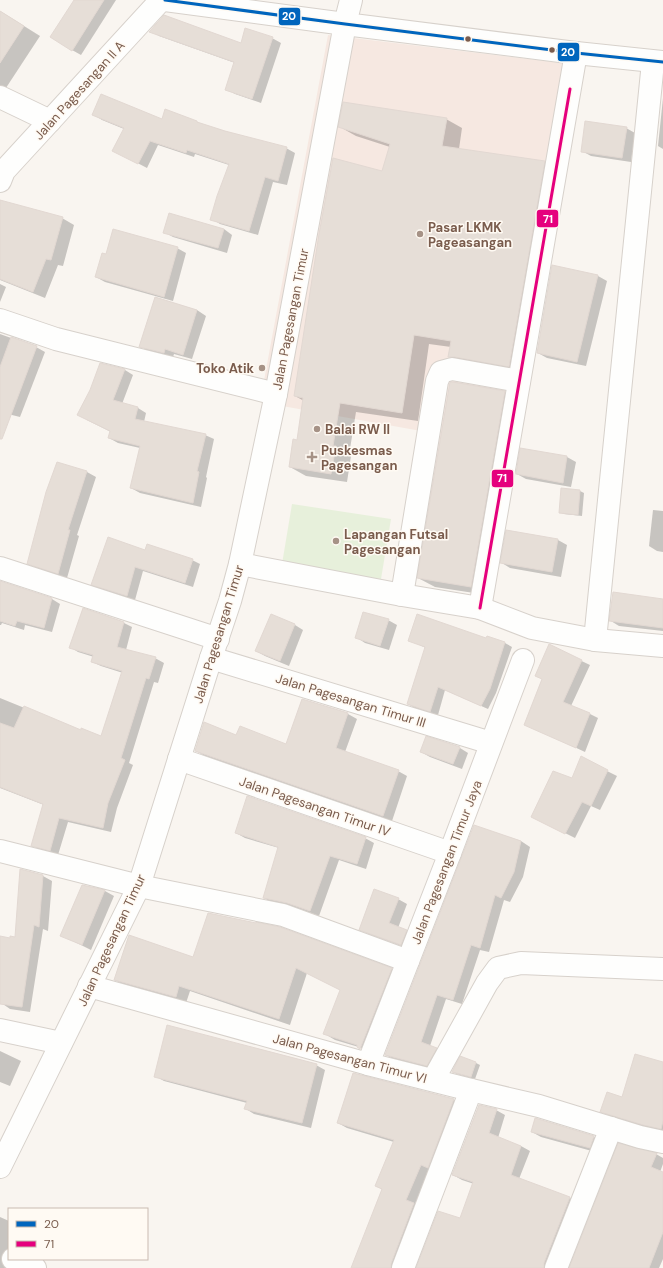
<svg xmlns="http://www.w3.org/2000/svg" width="663" height="1268" font-family="'DM Sans',sans-serif">
<style>
.commercial{fill:#f6e8e1}
.green{fill:#e7f0db}
.shadow{fill:#0003}
.building{fill:#e6ded7;stroke:#e2d8d2}
.lines{fill:none;stroke-linecap:round;stroke-linejoin:round}
.minor-casing{stroke:#d7d1cb;stroke-width:24}
.tertiary-casing{stroke:#d7d1cb;stroke-width:24}
.minor{stroke:#fefefd;stroke-width:22}
.tertiary{stroke:#fefefd;stroke-width:22}
.bus-1-casing{stroke:#fffaf3;stroke-width:6}
.bus-2-casing{stroke:#fffaf3;stroke-width:6}
.bus-1{stroke:#0065bd;stroke-width:3}
.bus-2{stroke:#e5007d;stroke-width:3}
.bus-dot{fill:#7a5c4d;stroke:#fffaf3;stroke-width:1.5}
.poi-dot{fill:#a69286;stroke:#fffaf3;stroke-width:1.5}
.labels{text-anchor:middle;stroke-width:3;stroke-linejoin:round;paint-order:stroke}
.street-label{font-size:13px;fill:#7a5c4d;stroke:#fffaf3}
.poi-label{font-size:13px;font-weight:bold;fill:#7a5c4d;stroke:#fffaf3;text-anchor:start}
.line-badge{stroke:#fffaf3;stroke-width:1.5}
.badge-label{font-size:11px;text-anchor:middle;font-weight:bold;fill:#fff}
</style>
<rect width="100%" height="100%" fill="#f9f5f0"/>
<path class="commercial" d="M328,35L579,65L488,590L394,571L421,431L260,402Z"/>
<path class="green" d="M292,504L391,519L381,579L282,564Z"/>
<g class="shadow">
<path d="M75,0H116L81,55L72,50Z"/>
<path d="M0,11L40,36L2,94L0,93Z"/>
<path d="M151,31L241,44L272,38L281,43L261,103L235,94L226,89L235,63L159,36Z"/>
<path d="M663,98V149L658,146Z"/>
<path d="M94,115L197,122L203,125L286,148L295,153L287,185L273,182L258,235L220,224L212,219L229,165L195,154L194,157L158,145L147,168L122,155L124,129L102,120Z"/>
<path d="M446,119L462,128L459,149L544,162L560,171L525,375L465,366L450,356L451,347L429,344L418,421L356,412L349,455L351,456L347,482L306,476L290,467L298,441L304,401L295,396L383,172L390,147L356,136L340,127Z"/>
<path d="M626,128L635,133L631,162L591,156L582,151Z"/>
<path d="M0,209L62,218L74,225L63,266L58,265L45,298L0,280Z"/>
<path d="M224,229L232,235L227,253L173,237L164,232Z"/>
<path d="M177,248L186,253L173,301L105,282L96,277Z"/>
<path d="M598,276L607,281L586,366L547,358L538,353Z"/>
<path d="M0,284L6,287L0,302Z"/>
<path d="M155,298L197,310L206,316L192,359L174,354L173,357L149,352L141,346Z"/>
<path d="M0,334L36,347L45,352L20,417L0,412Z"/>
<path d="M101,364L125,370L133,375L122,404L138,408L146,413L144,422L205,435L214,439L206,477L207,478L201,507L140,493L131,488L140,448L118,443L109,438L111,432L87,420L91,391Z"/>
<path d="M504,392L521,402L487,595L435,587L418,578Z"/>
<path d="M567,457L576,462L571,487L526,479L517,474Z"/>
<path d="M57,463L87,472L96,477L77,535L79,536L67,578L37,568L29,563Z"/>
<path d="M580,491L584,493L582,516L564,514L560,512Z"/>
<path d="M653,510L663,511V552L657,551L649,546Z"/>
<path d="M558,540L567,545L561,577L510,568L502,563Z"/>
<path d="M146,551L192,560L200,564L193,587L143,571L135,600L100,589L92,584Z"/>
<path d="M0,582L52,599L60,604L52,632L25,625L24,630L2,623L1,625H0Z"/>
<path d="M663,600V631L619,626L611,621Z"/>
<path d="M83,609L124,623L132,627L126,650L155,658L164,663L158,683L154,682L129,763L133,765L117,808L111,832L68,822L58,855L40,850L32,845L44,805L0,788V698L81,731L102,737L123,673L101,666L92,662L94,657L78,652L70,647Z"/>
<path d="M388,620L397,625L389,650L365,643L356,637Z"/>
<path d="M295,625L303,630L289,666L265,656L256,651Z"/>
<path d="M487,639L505,643L512,647L496,693L488,709L445,690L438,715L415,708L408,704L426,648L409,640Z"/>
<path d="M550,646L590,665L571,706L590,714L598,718L585,752L525,724L542,680Z"/>
<path d="M302,700L348,714L357,719L345,752L398,771L407,776L392,821L205,756L196,751L237,737L287,745Z"/>
<path d="M460,748L468,753L462,769L430,757L421,752Z"/>
<path d="M581,758L617,776L600,810L591,806L575,838L541,821L573,779Z"/>
<path d="M475,826L521,841L530,847L523,877L510,902L504,900L489,952L480,950L462,1004L446,999L430,1046L445,1054L436,1070L395,1060L386,1055Z"/>
<path d="M236,833L365,838L374,843L366,869L339,860L319,916L297,908L273,903L264,898L279,848L245,838Z"/>
<path d="M43,876L52,881L48,931L43,929L30,1012L10,1009L0,1002V937L11,939L16,938Z"/>
<path d="M83,886L105,891L114,896L91,950L61,935Z"/>
<path d="M398,899L407,904L398,928L415,936L410,949L369,934L360,929Z"/>
<path d="M194,958L391,969L402,975L371,1054L362,1048L335,1040L325,1034L341,990L307,973L290,1025L190,991L186,1003L126,986L115,980Z"/>
<path d="M0,1051L21,1061L10,1086L0,1082Z"/>
<path d="M476,1063L480,1065L475,1079L457,1074L453,1072Z"/>
<path d="M663,1064V1132L610,1116L601,1111L623,1098Z"/>
<path d="M316,1065L325,1070L311,1128L254,1114L246,1109L247,1103L164,1081L155,1076Z"/>
<path d="M354,1074L454,1100L462,1105L430,1170L415,1204L423,1209L400,1268H353L382,1189L376,1186L394,1142L347,1128L338,1123Z"/>
<path d="M496,1110L505,1115L498,1138L521,1146L530,1151L519,1179L570,1198L579,1203L553,1268H417L461,1220L474,1184L462,1180L453,1175Z"/>
<path d="M535,1119L594,1137L603,1142L599,1153L541,1137L532,1132Z"/>
<path d="M656,1154L663,1158V1164L660,1172L663,1173V1259L659,1268H571Z"/>
<path d="M0,1217L9,1221L10,1268H0Z"/>
</g>
<g class="building">
<path d="M74,0H104L72,51L50,37Z"/>
<path d="M0,11L24,26L0,63Z"/>
<path d="M164,15L241,43L245,28L273,37L252,99L225,90L234,62L149,32Z"/>
<path d="M101,94L162,119L165,109L197,121V122L225,131L287,147L278,181L265,177L249,231L210,220L217,196L229,164L187,150L186,153L150,141L138,164L112,151L124,128L92,115Z"/>
<path d="M343,102L447,118L442,146L545,161L509,367L454,357H448L451,341L414,335L402,413L340,403L333,446H336L331,474L289,467L293,439L297,440L303,398L294,396L319,234L333,158L382,171L390,144L338,127Z"/>
<path d="M585,121L627,127L622,158L581,152Z"/>
<path d="M0,200L63,217L51,260L46,259L33,292L0,279Z"/>
<path d="M169,213L224,229L218,248L163,233Z"/>
<path d="M113,229L178,247L164,297L95,277L102,253L106,254Z"/>
<path d="M552,265L598,275L577,362L537,353Z"/>
<path d="M155,297L197,310L183,355L165,349L164,353L139,347Z"/>
<path d="M11,337L37,346L2,439H0V367Z"/>
<path d="M100,363L125,369L113,400L138,407L135,419L206,434L197,471L199,472L193,503L130,488L140,446L108,438L110,431L77,415L90,390Z"/>
<path d="M450,382H453L505,391L471,587L417,578Z"/>
<path d="M520,448L567,456L563,483L516,474Z"/>
<path d="M57,462L87,471L68,530H70L58,574L27,564L46,492Z"/>
<path d="M561,488L580,490L578,515L559,513Z"/>
<path d="M506,530L558,539L552,572L500,563Z"/>
<path d="M108,537L145,550L147,544L193,559L185,583L135,567L127,596L91,585Z"/>
<path d="M0,581L52,598L44,628L17,621L15,626L0,621Z"/>
<path d="M613,592L663,599V628L609,621Z"/>
<path d="M83,608L124,622L117,647L156,657L149,679L146,678L121,758L125,760L108,803L103,828L59,818L50,851L31,846L43,804L0,787V723L14,728L24,706L81,730V728L101,736L122,671L91,662L93,655L69,648Z"/>
<path d="M363,612L389,619L380,646L355,638Z"/>
<path d="M271,614L295,624L280,661L255,651Z"/>
<path d="M417,614L486,638L487,636L505,642L490,689L481,706L438,687L430,712L407,704L425,647L408,641Z"/>
<path d="M549,644L582,660L563,702L590,713L576,748L524,725L542,679L535,676Z"/>
<path d="M302,699L348,713L336,748L399,770L383,816L195,751L204,722L236,735L240,726L286,744Z"/>
<path d="M426,736L460,747L453,764L420,752Z"/>
<path d="M581,756L608,770L591,806L582,802L565,834L531,817L553,771L572,778Z"/>
<path d="M247,796L366,837L357,864L330,856L310,911L287,903L263,898L278,847L235,833Z"/>
<path d="M474,825L521,841L514,872L501,898L495,895L480,948L471,945L453,1000L437,995L421,1042L437,1048L427,1066L385,1055Z"/>
<path d="M20,869L43,875L39,927L34,925L22,1007L0,1004V936L10,938V936L15,937Z"/>
<path d="M82,885L105,890L82,945L60,936Z"/>
<path d="M374,889L399,898L389,923L407,930L401,945L359,930Z"/>
<path d="M208,913L256,923V922L280,927L392,968L360,1049L357,1047V1045L323,1034L340,990L296,968L279,1019L179,986L176,997L114,980L129,935L193,957Z"/>
<path d="M167,1025L317,1064L302,1123L244,1109L247,1101L154,1077Z"/>
<path d="M635,1054L663,1062V1121L661,1129L643,1125L600,1112L607,1092L622,1097Z"/>
<path d="M460,1056L476,1062L471,1077L452,1072Z"/>
<path d="M353,1073L454,1099L428,1168L421,1165L406,1200L414,1203L391,1264V1268H351L382,1189L375,1186L394,1140L337,1123Z"/>
<path d="M479,1105L497,1109L489,1133L521,1146L511,1175L570,1197L544,1263V1268H416L438,1211L460,1218L473,1182L452,1175Z"/>
<path d="M535,1118L594,1136L590,1148L531,1132Z"/>
<path d="M618,1143L657,1153L651,1167L663,1172V1232L649,1268H569Z"/>
</g>
<g class="lines">
<defs>
<g id="minor">
<path d="M0,97L50,121"/>
<path d="M0,181L4,171L161,0"/>
<path d="M0,320L56,339L276,394"/>
<path d="M240,564L402,595L480,608L532,628L595,640L663,646"/>
<path d="M0,568L218,639"/>
<path d="M402,595L437,381L441,372L452,369L519,381"/>
<path d="M480,608L576,53"/>
<path d="M595,640L653,62"/>
<path d="M211,658L491,743"/>
<path d="M179,759L450,853"/>
<path d="M0,851L139,886L283,915L408,961"/>
<path d="M89,986L368,1064L471,1090L539,1106L640,1137L663,1142"/>
<path d="M0,1030L61,1043"/>
<path d="M368,1064L450,853L523,660"/>
<path d="M433,1080L487,983L498,968L521,963L663,969"/>
<path d="M0,1167L139,886L211,658L230,601L240,564L276,394L345,24L165,0"/>
<path d="M13,1259L35,1268"/>
<path d="M403,1268L471,1090"/>
<path d="M556,1268L611,1128"/>
</g>
<path id="tertiary" d="M351,0L345,24L576,53L663,62"/>
</defs>
<use href="#minor" class="minor-casing"/>
<use href="#tertiary" class="tertiary-casing"/>
<use href="#minor" class="minor"/>
<use href="#tertiary" class="tertiary"/>
<defs>
<path id="bus-1" d="M165,0L345,24L576,53L663,62"/>
<path id="bus-2" d="M480,608L570,89"/>
</defs>
<use href="#bus-1" class="bus-1-casing"/>
<use href="#bus-2" class="bus-2-casing"/>
<use href="#bus-1" class="bus-1"/>
<use href="#bus-2" class="bus-2"/>
</g>
<g class="bus-dot">
<circle cx="468" cy="39" r="3.5"/>
<circle cx="552" cy="50" r="3.5"/>
</g>
<g class="poi-dot">
<circle cx="420" cy="234" r="4"/>
<circle cx="262" cy="368" r="4"/>
<circle cx="317" cy="429" r="4"/>
<path d="M310 451h4v4h4v4h-4v4h-4v-4h-4v-4h4z"/>
<circle cx="336" cy="541" r="4"/>
</g>
<g class="labels">
<g class="street-label">
<text transform="translate(79 90) rotate(-48)" y="5">Jalan Pagesangan II A</text>
<text transform="translate(290 319) rotate(-79)" y="5">Jalan Pagesangan Timur</text>
<text transform="translate(218 634) rotate(-73)" y="5">Jalan Pagesangan Timur</text>
<text transform="translate(351 700) rotate(17)" y="5">Jalan Pagesangan Timur III</text>
<text transform="translate(315 806) rotate(19)" y="5">Jalan Pagesangan Timur IV</text>
<text transform="translate(446 862) rotate(-69)" y="5">Jalan Pagesangan Timur Jaya</text>
<text transform="translate(111 940) rotate(-65)" y="5">Jalan Pagesangan Timur</text>
<text transform="translate(350 1058) rotate(15)" y="5">Jalan Pagesangan Timur VI</text>
</g>
<g class="poi-label">
<text x="428" y="232">Pasar LKMK<tspan x="428" dy="15">Pageasangan</tspan></text>
<text x="254" y="373" text-anchor="end">Toko Atik</text>
<text x="325" y="434">Balai RW II</text>
<text x="321" y="455">Puskesmas<tspan x="321" dy="15">Pagesangan</tspan></text>
<text x="344" y="539">Lapangan Futsal<tspan x="344" dy="15">Pagesangan</tspan></text>
</g>
</g>
<g class="line-badge">
<rect x="278" y="7" width="23" height="19" rx="4" fill="#0065bd"/>
<rect x="557" y="42" width="23" height="20" rx="4" fill="#0065bd"/>
<rect x="536" y="209" width="23" height="19" rx="4" fill="#e5007d"/>
<rect x="491" y="469" width="23" height="19" rx="4" fill="#e5007d"/>
</g>
<g class="badge-label">
<text x="289" y="20">20</text>
<text x="568" y="56">20</text>
<text x="548" y="223">71</text>
<text x="502" y="482">71</text>
</g>
<rect x="8" y="1208" width="140" height="52" fill="#fffaf3" stroke="#cabbb1"/>
<rect x="16" y="1221" width="20" height="6" fill="#0065bd" stroke="#cabbb1"/>
<text x="44" y="1228" font-size="12" fill="#7a5c4d">20</text>
<rect x="16" y="1241" width="20" height="6" fill="#e5007d" stroke="#cabbb1"/>
<text x="44" y="1248" font-size="12" fill="#7a5c4d">71</text>
</svg>
